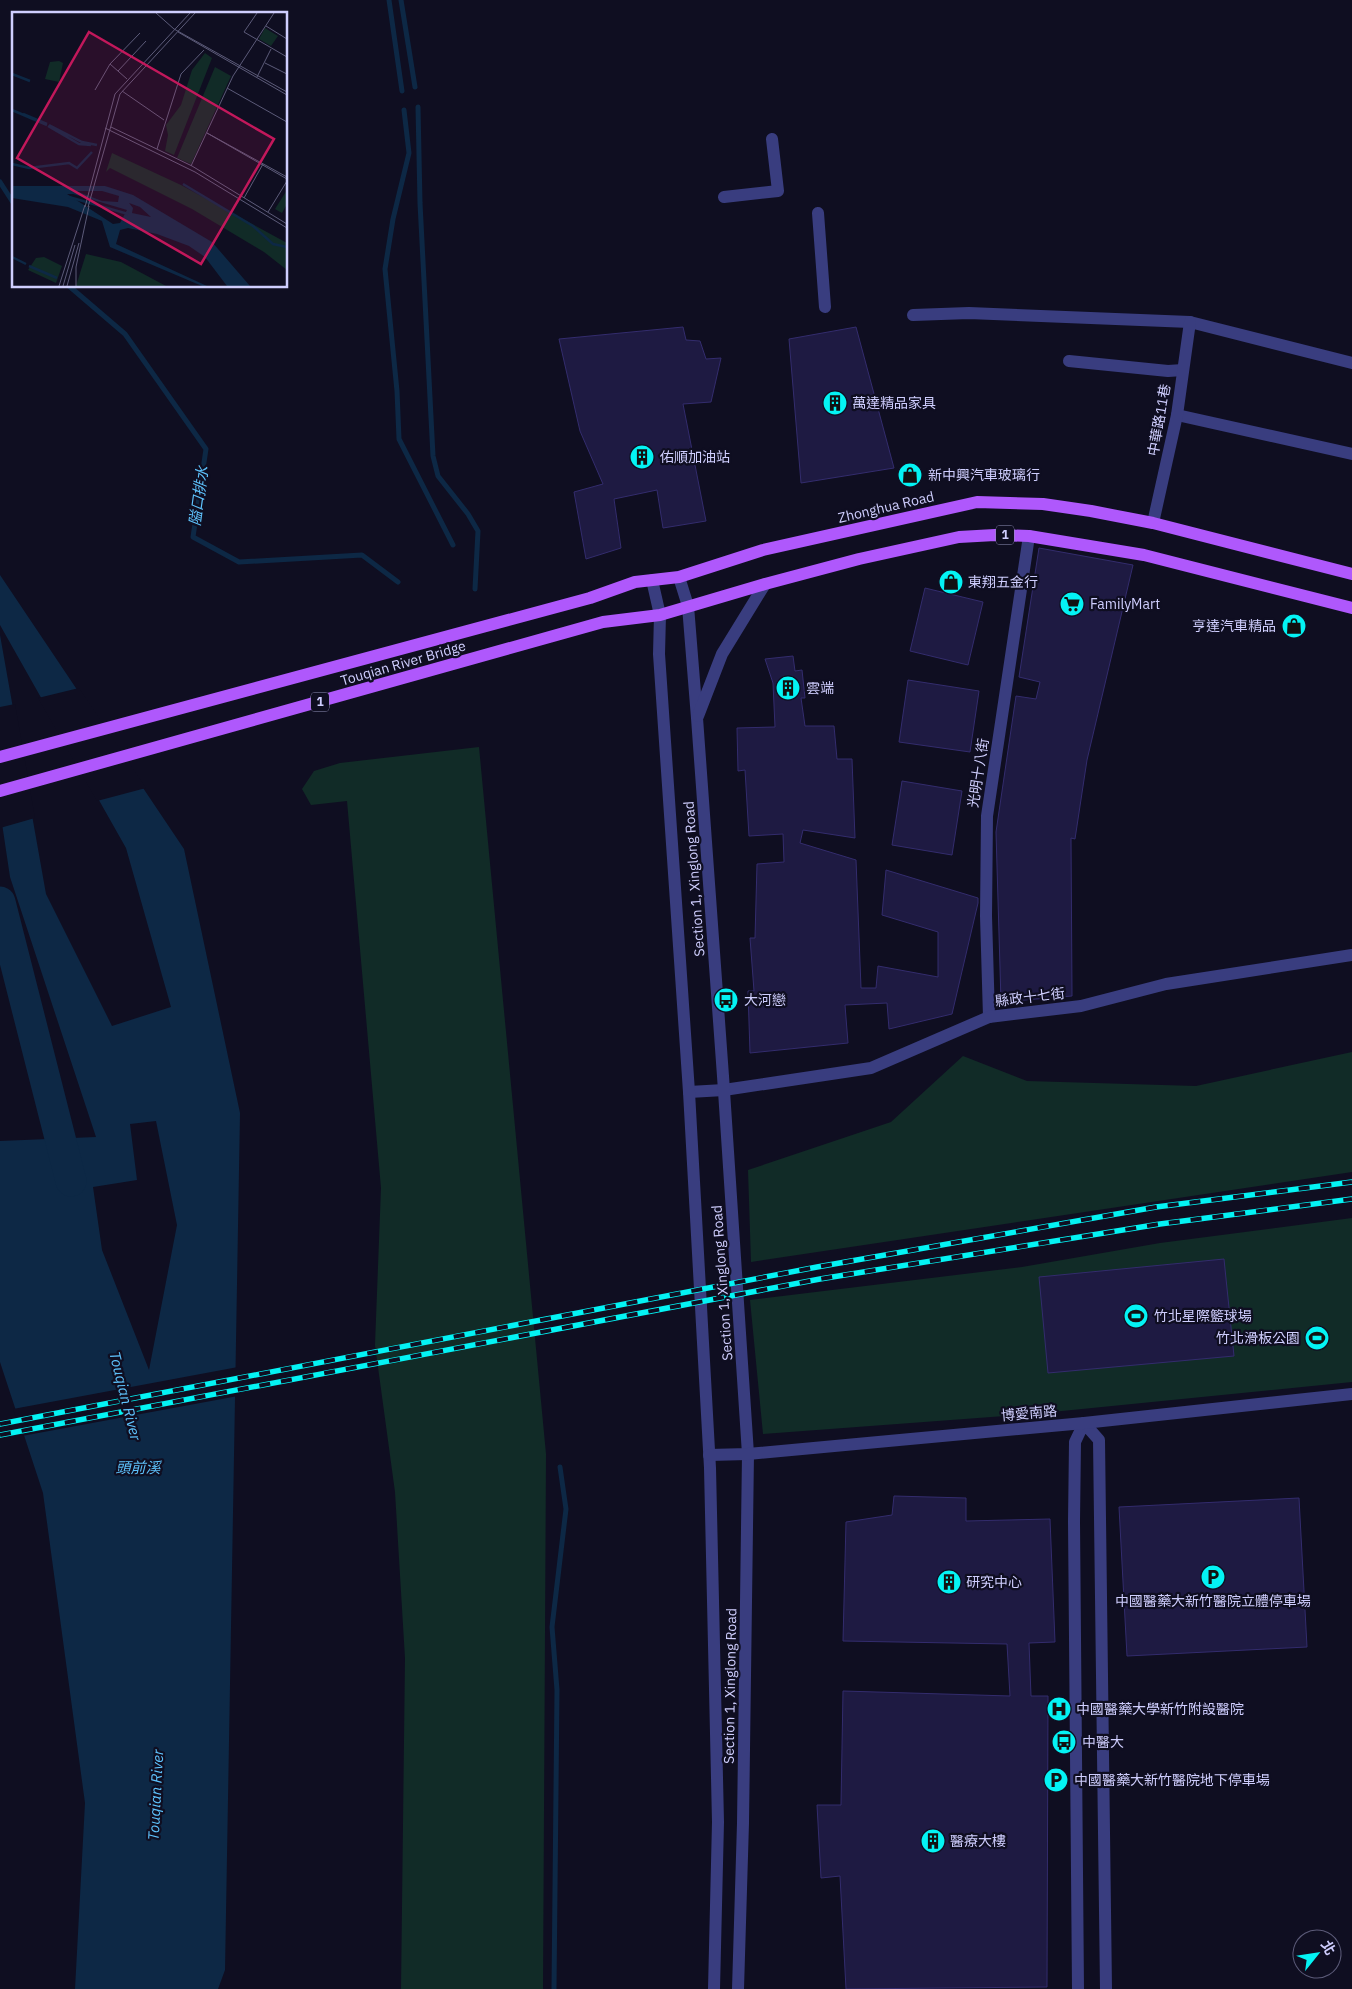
<svg xmlns="http://www.w3.org/2000/svg" width="1352" height="1989" font-family="'IBM Plex Sans','Noto Sans TC',sans-serif">
<style>
.green{fill:#112b27}
.water{fill:#0d2845;fill-rule:evenodd}
.pier{fill:#0f0e21}
.lines{fill:none;stroke-linecap:round;stroke-linejoin:round}
.stream{stroke:#0d2845;stroke-width:5}
.river{stroke:#0d2845;stroke-width:31}
.building{fill:#1e1a42;stroke:#332c6d}
.minor{stroke:#393d7f;stroke-width:12}
.tertiary{stroke:#393d7f;stroke-width:12}
.primary{stroke:#af58fc;stroke-width:12}
.rail-casing{stroke:#04f3f4;stroke-width:5.5}
.rail{stroke:#0f0e21;stroke-width:4;stroke-dasharray:11;stroke-linecap:butt}
.labels{text-anchor:middle;stroke-width:4.5;stroke-linejoin:round;paint-order:stroke}
.shield{fill:#0f0e21;stroke:#9594bc;stroke-width:1}
.shield-label{font-size:12px;font-weight:bold;fill:#cfcefe}
.poi-label{font-size:14px;fill:#cfcefe;stroke:#0f0e21;text-anchor:start}
.street-label{font-size:14px;fill:#cfcefe;stroke:#0f0e21}
.water-label{font-size:15px;font-style:italic;fill:#5ec2fc;stroke:#0f0e21}
.inset-river{fill:none;stroke:#0d2845;stroke-width:2.5}
.inset-road{fill:none;stroke:#5c5b79;stroke-width:1}
.view{fill:#c2185b;fill-opacity:0.15;stroke:#c2185b;stroke-width:2.5}
.inset-edge{fill:none;stroke:#cfcefe;stroke-width:2.5}
</style>
<rect width="100%" height="100%" fill="#0f0e21"/>
<g class="green">
<path d="M479,747L546,1454L543,1989H401L405,1658L395,1492L375,1345L381,1188L347,801L311,805L302,789L314,771L340,763Z"/>
<path d="M1352,1052V1172L751,1262L748,1170L891,1122L963,1056L1027,1081L1196,1086Z"/>
<path d="M1352,1218V1382L1032,1414L763,1434L750,1300L1022,1267L1160,1243Z"/>
</g>
<path class="water" d="M0,575L184,849L240,1113L225,1970L218,1989H75L85,1803L43,1493L0,1362V1141L96,1137L10,877L0,810V635L46,894L112,1026L171,1007L126,848L0,625ZM156,1121L177,1225L149,1370L102,1250L93,1187L137,1180L130,1124Z"/>
<g class="pier">
<path d="M79,688L146,788L97,801L38,698Z"/>
<path d="M15,704L35,818L0,828V707Z"/>
<path d="M238,1367V1396L22,1436L13,1409Z"/>
</g>
<g class="lines">
<g class="stream">
<path d="M389,0L402,91"/>
<path d="M401,0L415,87"/>
<path d="M418,107L420,203L433,456L438,476L468,514L478,531L475,589"/>
<path d="M404,110L409,153L393,219L385,269L397,391L399,439L453,545"/>
<path d="M0,182L14,204"/>
<path d="M69,286L125,334L206,449L193,537L239,562L362,555L398,582"/>
<path d="M554,1989L557,1690L552,1627L566,1509L560,1467"/>
</g>
<path class="river" d="M0,902L71,1181"/>
</g>
<g class="building">
<path d="M683,327L686,340L700,341L706,359L721,358L711,402L683,404L706,521L663,528L657,490L614,499L621,548L586,559L574,492L603,484L580,431L559,339Z"/>
<path d="M856,327L894,468L801,483L789,339Z"/>
<path d="M1039,548L1133,565L1087,760L1075,839L1071,838L1072,996L1001,1002L996,832L1016,696L1036,699L1040,682L1019,677Z"/>
<path d="M925,588L983,602L968,665L910,651Z"/>
<path d="M793,656L795,671L802,670L805,698H801L805,726H834L837,759H852L855,838L803,830L800,843L856,860L861,988H876L878,966L938,977V932L882,915L886,870L978,898V903L952,1014L889,1029L887,1003L845,1005L848,1043L750,1053L748,991H754L750,938H755L757,864L784,862L783,834L749,836L745,770L738,771L737,728L775,727L773,683L765,659Z"/>
<path d="M908,680L979,691L970,752L899,742Z"/>
<path d="M902,781L962,791L952,855L892,845Z"/>
<path d="M1224,1259L1234,1356L1048,1373L1039,1277Z"/>
<path d="M894,1496L966,1498V1521L1050,1519L1055,1642L1029,1643L1031,1696H1048L1047,1987L846,1989L840,1876L821,1878L817,1805H841L843,1691L1010,1696L1007,1644L843,1641L846,1522L892,1515Z"/>
<path d="M1299,1498L1307,1647L1127,1656L1119,1507Z"/>
</g>
<g class="lines">
<g class="minor">
<path d="M724,197L778,191L772,139"/>
<path d="M818,213L825,307"/>
<path d="M913,315L969,313L1190,322L1352,363"/>
<path d="M1069,361L1168,371L1183,370"/>
<path d="M1177,415L1352,454"/>
<path d="M1153,523L1177,415L1190,322"/>
<path d="M989,1017L986,916L987,816L1029,536"/>
<path d="M689,1092L724,1090L871,1068L989,1017L1081,1006L1166,984L1352,955"/>
<path d="M1078,1989L1074,1521L1075,1442L1084,1423L1099,1440L1106,1989"/>
</g>
<g class="tertiary">
<path d="M679,577L688,606L697,718L723,1076L748,1454L743,1823L738,1989"/>
<path d="M652,580L660,615L659,654L689,1092L710,1468L718,1822L714,1989"/>
<path d="M698,716L722,654L765,584"/>
<path d="M709,1455L748,1454L1084,1423L1352,1394"/>
</g>
<g class="primary">
<path d="M0,757L590,598L635,582L679,577L763,550L977,502L1043,504L1091,511L1153,523L1352,574"/>
<path d="M0,791L603,622L660,615L765,584L859,559L959,537L995,535L1029,536L1144,555L1352,608"/>
</g>
<defs>
<g id="rail">
<path d="M0,1424L817,1267L1156,1207L1352,1182"/>
<path d="M0,1435L820,1279L1160,1224L1352,1199"/>
</g>
</defs>
<use href="#rail" class="rail-casing"/>
<use href="#rail" class="rail"/>
</g>
<defs>
<symbol id="building-disc" viewBox="-11 -11 22 22"><circle r="9.5" fill="#04f3f4" stroke="#0f0e21"/><path d="M-4-6H4V6H1V3H-1V6H-4ZM-2.5-4.3h1.7v1.8h-1.7ZM.8-4.3h1.7v1.8H.8ZM-2.5-1h1.7V.8h-1.7ZM.8-1h1.7V.8H.8Z" fill="#111"/></symbol>
<symbol id="shop-disc" viewBox="-11 -11 22 22"><circle r="9.5" fill="#04f3f4" stroke="#0f0e21"/><path d="M-5-2.5h2.3a2.7 3.5 0 0 1 5.4 0H5L5.5 6h-11ZM-1.5-2.5h3a1.5 2.3 0 0 0-3 0Z" fill="#111"/></symbol>
<symbol id="supermarket-disc" viewBox="-11 -11 22 22"><circle r="9.5" fill="#04f3f4" stroke="#0f0e21"/><path d="M-6-5.5h2.5l.6 2H6L4.5 2H-2.5L-4.4-4H-6ZM-1.5 3.2a1.3 1.3 0 1 0 .1 0ZM3 3.2a1.3 1.3 0 1 0 .1 0Z" fill="#111"/></symbol>
<symbol id="bus-disc" viewBox="-11 -11 22 22"><circle r="9.5" fill="#04f3f4" stroke="#0f0e21"/><path d="M-5-6H5V4H4V6H2V4H-2V6H-4V4H-5ZM-3.5-4V0h7V-4ZM-3.5 1.2v1.5H-2V1.2ZM2 1.2v1.5H3.5V1.2Z" fill="#111"/></symbol>
<symbol id="stadium-disc" viewBox="-11 -11 22 22"><circle r="9.5" fill="#04f3f4" stroke="#0f0e21"/><path d="M0-5a6.5 5 0 1 0 0 10a6.5 5 0 1 0 0-10ZM-3.5-1.8h7v3.6h-7Z" fill="#111"/></symbol>
<symbol id="parking-disc" viewBox="-11 -11 22 22"><circle r="9.5" fill="#04f3f4" stroke="#0f0e21"/><path d="M-3.5-5.5H1a3.5 3.5 0 0 1 0 7H-1V5.5H-3.5ZM-1-3.4V-.6H.8a1.4 1.4 0 0 0 0-2.8Z" fill="#111"/></symbol>
<symbol id="hospital-disc" viewBox="-11 -11 22 22"><circle r="9.5" fill="#04f3f4" stroke="#0f0e21"/><path d="M-5-5h3v3.5h4V-5h3V5h-3V1.5h-4V5h-3Z" fill="#111"/></symbol>
</defs>
<g fill-rule="evenodd">
<use href="#building-disc" x="821" y="389" width="28" height="28"/>
<use href="#building-disc" x="628" y="443" width="28" height="28"/>
<use href="#shop-disc" x="896" y="461" width="28" height="28"/>
<use href="#shop-disc" x="937" y="568" width="28" height="28"/>
<use href="#supermarket-disc" x="1058" y="590" width="28" height="28"/>
<use href="#shop-disc" x="1280" y="612" width="28" height="28"/>
<use href="#building-disc" x="774" y="674" width="28" height="28"/>
<use href="#bus-disc" x="712" y="986" width="28" height="28"/>
<use href="#stadium-disc" x="1122" y="1302" width="28" height="28"/>
<use href="#stadium-disc" x="1303" y="1324" width="28" height="28"/>
<use href="#parking-disc" x="1199" y="1563" width="28" height="28"/>
<use href="#building-disc" x="935" y="1568" width="28" height="28"/>
<use href="#hospital-disc" x="1045" y="1695" width="28" height="28"/>
<use href="#bus-disc" x="1050" y="1728" width="28" height="28"/>
<use href="#parking-disc" x="1042" y="1766" width="28" height="28"/>
<use href="#building-disc" x="919" y="1827" width="28" height="28"/>
</g>
<g class="labels">
<g class="shield">
<rect x="996" y="525.5" width="18" height="19" rx="4"/>
<rect x="311" y="692.5" width="18" height="19" rx="4"/>
</g>
<g class="shield-label">
<text x="1005" y="539">1</text>
<text x="320" y="706">1</text>
</g>
<g class="poi-label">
<text x="852" y="408">萬達精品家具</text>
<text x="660" y="462">佑順加油站</text>
<text x="928" y="480">新中興汽車玻璃行</text>
<text x="968" y="587">東翔五金行</text>
<text x="1090" y="609">FamilyMart</text>
<text x="1276" y="631" text-anchor="end">亨達汽車精品</text>
<text x="806" y="693">雲端</text>
<text x="744" y="1005">大河戀</text>
<text x="1154" y="1321">竹北星際籃球場</text>
<text x="1300" y="1343" text-anchor="end">竹北滑板公園</text>
<text x="966" y="1587">研究中心</text>
<text x="1213" y="1606" text-anchor="middle">中國醫藥大新竹醫院立體停車場</text>
<text x="1076" y="1714">中國醫藥大學新竹附設醫院</text>
<text x="1082" y="1747">中醫大</text>
<text x="1074" y="1785">中國醫藥大新竹醫院地下停車場</text>
<text x="950" y="1846">醫療大樓</text>
</g>
<g class="street-label">
<text transform="translate(1159 420) rotate(-80)" y="5">中華路11巷</text>
<text transform="translate(886 507) rotate(-13)" y="5">Zhonghua Road</text>
<text transform="translate(403 663) rotate(-16)" y="5">Touqian River Bridge</text>
<text transform="translate(978 773) rotate(-81)" y="5">光明十八街</text>
<text transform="translate(694 879) rotate(-94)" y="5">Section 1, Xinglong Road</text>
<text transform="translate(1030 997) rotate(-7)" y="5">縣政十七街</text>
<text transform="translate(722 1283) rotate(-94)" y="5">Section 1, Xinglong Road</text>
<text transform="translate(1029 1413) rotate(-5)" y="5">博愛南路</text>
<text transform="translate(730 1686) rotate(-89)" y="5">Section 1, Xinglong Road</text>
</g>
<g class="water-label">
<text transform="translate(199 496) rotate(-82)" y="5">隘口排水</text>
<text transform="translate(125 1396) rotate(76)" y="5">Touqian River</text>
<text x="138" y="1473">頭前溪</text>
<text transform="translate(156 1795) rotate(-87)" y="5">Touqian River</text>
</g>
</g>
<g transform="translate(12 12)">
<rect width="275" height="275" fill="#0f0e21"/>
<path d="M253,16L266,24L259,34L247,27ZM193,41L200,46L162,143L153,139L156,123L154,113L169,93L180,58ZM47,49L51,51L47,70L33,67L38,50ZM203,55L219,64L179,152L165,146ZM100,141L169,173L275,231V258L252,240L180,197L98,156L94,160ZM275,178V192L270,201L263,197ZM74,242L109,250L154,274H64ZM32,245L50,254L44,271L16,258L24,246Z" fill="#112b27"/>
<path d="M0,174H93L121,183L200,230L238,274H215L193,245L177,234L145,222L116,216L108,218L104,232L195,274H190L98,235L90,209L56,195L0,186ZM64,179H90L107,184L106,190L90,189ZM55,182H61L115,198L108,211L101,212ZM117,191L128,195L139,205L120,201L121,196Z" fill="#0d2845" fill-rule="evenodd"/>
<path class="inset-river" d="M0,62L18,69M0,98L35,113M11,102L35,112M37,113L70,130L85,133M36,114L67,132L79,133M0,152L17,156L57,151L65,156L80,140M171,172L241,214L261,232L275,235M57,185L116,202M0,245L14,252M17,254L45,266"/>
<path class="inset-road" d="M144,1L162,17L275,80M245,1L232,20L275,45M254,14L275,27M166,20L275,83M253,51L275,62M98,52L115,67M106,59L134,29M245,65L259,37M215,76L275,110M83,78L98,52L128,21M110,79L152,108M99,115L180,154L275,212M93,116L183,160L275,216M195,121L275,167M195,121L275,165M145,137L169,62L192,38M179,154L221,64L262,1M232,186L251,152M73,195L103,82L178,1M76,195L108,82L183,1M256,200L275,169M47,274L73,193M51,274L63,233M55,274L67,231M64,274V255L77,194"/>
<path class="view" d="M77,20L262,127L189,252L5,146Z"/>
<rect width="275" height="275" class="inset-edge"/>
</g>
<g transform="translate(1317 1954) rotate(60)"><circle r="24" fill="#0f0e21" stroke="#5c5b79"/>
<path d="M0-4L9 19L0 12L-9 19Z" fill="#04f3f4"/>
<text y="-8" font-size="14" font-weight="bold" text-anchor="middle" fill="#cfcefe">北</text>
</g>
</svg>
